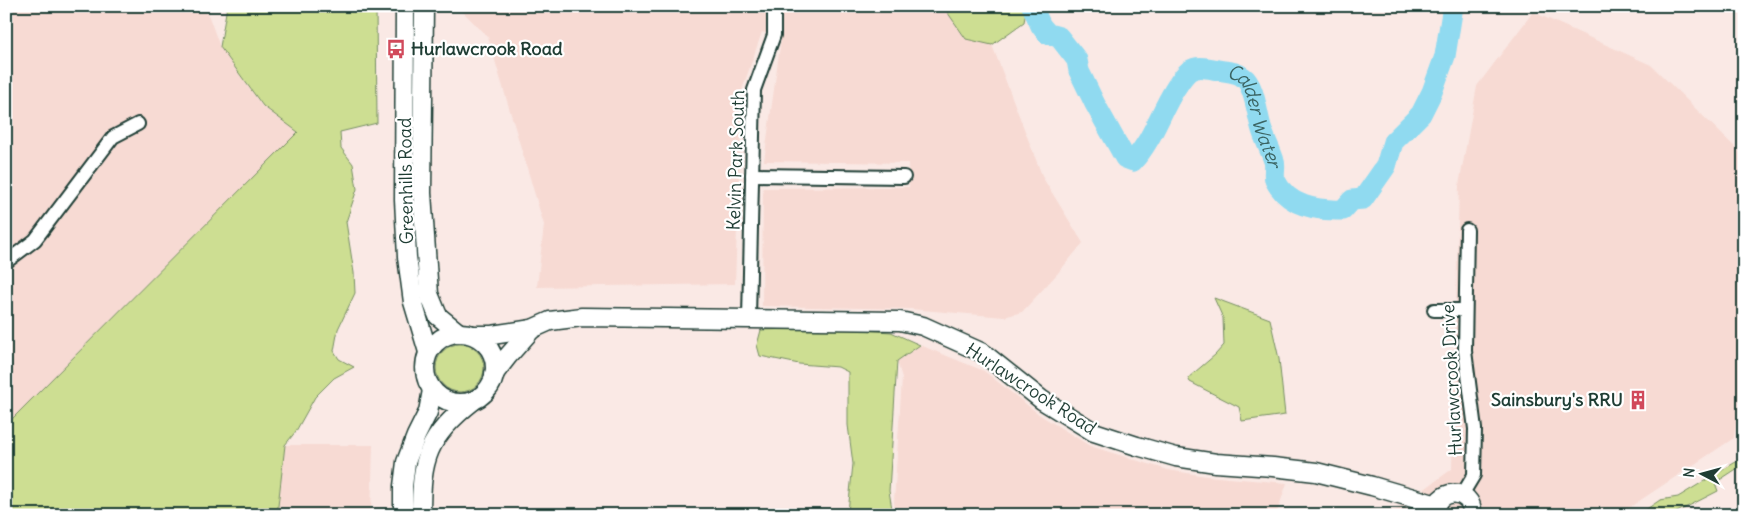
<svg xmlns="http://www.w3.org/2000/svg" width="1750" height="521" font-family="Delius,sans-serif">
<style>
.built{fill:#f7dad3}
.green{fill:#cdde92;stroke:#768e63}
.lines{fill:none;stroke-linecap:round;stroke-linejoin:round}
.river{stroke:#90daf0;stroke-width:21}
.street-casing{stroke:#1f3d34;stroke-width:16}
.secondary-casing{stroke:#1f3d34;stroke-width:21}
.street{stroke:#fff;stroke-width:12}
.secondary{stroke:#fff;stroke-width:18}
.labels{text-anchor:middle;stroke-width:4.5;stroke-linejoin:round;paint-order:stroke}
.poi-label{font-size:18px;font-weight:bold;fill:#1f3d34;stroke:#fff;text-anchor:start}
.street-label{font-size:18px;fill:#1f3d34;stroke:#fff}
.water-label{font-size:19px;font-style:italic;fill:#3b6463;stroke:#fff}
</style>
<rect width="100%" height="100%" fill="#fae9e5"/>
<filter id="ink" filterUnits="userSpaceOnUse"><feTurbulence type="fractalNoise" baseFrequency=".02" numOctaves="2"/><feDisplacementMap in="SourceGraphic" scale="10" xChannelSelector="R" yChannelSelector="G"/><feConvolveMatrix kernelMatrix="1 2 1 2 8 2 1 2 1" color-interpolation-filters="sRGB"/></filter>
<g filter="url(#ink)">
<g class="built">
<path d="M6,6H205L220,47L262,106L298,132L6,425Z"/>
<path d="M457,6H943L966,39L992,45L1043,178L1083,243L1058,273L1022,312L1004,317L910,309L762,306L763,188L909,187L908,163L764,161L781,39L762,32L742,90L735,284L537,287L544,225L488,37Z"/>
<path d="M1533,12L1651,65L1744,156V360L1734,438L1618,515H1365L1396,510L1452,469L1459,185L1477,86Z"/>
<path d="M920,345L984,371L1040,415L1090,446L1168,470L1206,476L1287,483L1276,515H896L894,502L902,378L897,361Z"/>
<path d="M285,445H373L371,515H277Z"/>
</g>
<g class="green">
<path d="M227,6H376L377,123L340,132L341,148L353,164L357,189L346,222L354,273L355,293L338,329L334,351L339,359L354,367L334,378L315,397L296,431L285,445L277,515H13L6,489V425L298,132L263,106L220,47Z"/>
<path d="M943,6H1027L1024,22L992,45L966,39Z"/>
<path d="M1214,298L1270,319L1279,359L1285,415L1242,421L1239,407L1190,382L1188,378L1215,355L1224,345L1223,318Z"/>
<path d="M830,328L891,332L920,345L897,361L889,491L893,515H808L848,512L853,464L848,425V372L838,367L799,364L760,356L757,345L761,330Z"/>
<circle cx="460" cy="368" r="24"/>
<path d="M1744,457V464L1715,483L1718,491L1671,515H1638L1660,500L1678,497Z"/>
</g>
<g class="lines">
<path class="river" id="s1" d="M1032,6L1041,26L1048,34L1059,37L1077,60L1079,71L1095,104L1125,158L1133,161C1152,141 1160,113 1175,89C1179,83 1183,76 1189,71C1198,65 1207,68 1218,70C1226,72 1236,71 1243,77C1255,85 1257,116 1262,130C1265,140 1271,151 1274,161C1276,167 1273,174 1275,180C1288,207 1317,211 1343,210L1352,200L1363,199L1386,166L1393,142L1421,114L1432,92L1445,56L1453,6"/>
<defs>
<g id="street">
<path d="M752,175L904,177"/>
<path d="M6,262L35,240L113,137L138,124"/>
<path d="M1434,310H1465"/>
<path d="M749,318L754,90L774,35V6"/>
<path d="M1462,495L1474,475L1475,429L1465,351L1467,230"/>
</g>
<g id="secondary">
<path d="M405,6L404,200L407,257L413,302L428,352"/>
<path d="M424,6L422,193L429,294L438,316L459,333"/>
<circle cx="460" cy="368" r="35"/>
<path d="M473,335H492L532,329L550,321L582,317L900,321L923,326L983,353L1042,400L1094,432L1137,446L1176,457L1216,463L1273,467L1316,472L1372,486L1437,505"/>
<path d="M494,374L508,356L532,329"/>
<path d="M403,515V486L406,462L416,436L428,412L432,390"/>
<path d="M421,515C421,458 427,437 473,401"/>
<path d="M1436,515C1433,487 1474,486 1472,515"/>
</g>
</defs>
<use href="#street" class="street-casing"/>
<use href="#secondary" class="secondary-casing"/>
<use href="#street" class="street"/>
<use href="#secondary" class="secondary"/>
</g>
</g>
<defs>
<symbol id="bus-bare" viewBox="-9 -9 18 18"><path d="M-5-6H5V4H4V6H2V4H-2V6H-4V4H-5ZM-3.5-4V0h7V-4ZM-3.5 1.2v1.5H-2V1.2ZM2 1.2v1.5H3.5V1.2Z" fill="#d1495b" stroke="#fff" stroke-width="2.5" paint-order="stroke"/></symbol>
<symbol id="building-bare" viewBox="-9 -9 18 18"><path d="M-4-6H4V6H1V3H-1V6H-4ZM-2.5-4.3h1.7v1.8h-1.7ZM.8-4.3h1.7v1.8H.8ZM-2.5-1h1.7V.8h-1.7ZM.8-1h1.7V.8H.8Z" fill="#d1495b" stroke="#fff" stroke-width="2.5" paint-order="stroke"/></symbol>
</defs>
<g fill-rule="evenodd">
<use href="#bus-bare" x="382" y="35" width="28" height="28"/>
<use href="#building-bare" x="1624" y="386" width="28" height="28"/>
</g>
<g class="labels">
<g class="poi-label">
<text x="411" y="55">Hurlawcrook Road</text>
<text x="1623" y="406" text-anchor="end">Sainsbury's RRU</text>
</g>
<g class="street-label">
<text transform="translate(736 160) rotate(-88)" y="6">Kelvin Park South</text>
<text transform="translate(406 181) rotate(-91)" y="6">Greenhills Road</text>
<text transform="translate(1452 380) rotate(-93)" y="6">Hurlawcrook Drive</text>
<text transform="translate(1031 389) rotate(33)" y="6">Hurlawcrook Road</text>
</g>
<g class="water-label">
<text dy="7" stroke="none"><textPath href="#s1" startOffset="394">Calder Water</textPath></text>
</g>
</g>
<rect width="1750" height="521" fill="none" stroke="#fff" stroke-width="25"/>
<rect x="12" y="12" width="1725" height="496" fill="none" stroke="#1f3d34" stroke-width="2" filter="url(#ink)"/>
<g transform="translate(1702 474) rotate(276)" stroke="#ffffff" stroke-width="4" paint-order="stroke">
<path d="M0-4L9 19L0 12L-9 19Z" fill="#1f3d34"/>
<text y="-8" font-size="14" font-weight="bold" text-anchor="middle" fill="#1f3d34">N</text>
</g>
</svg>
